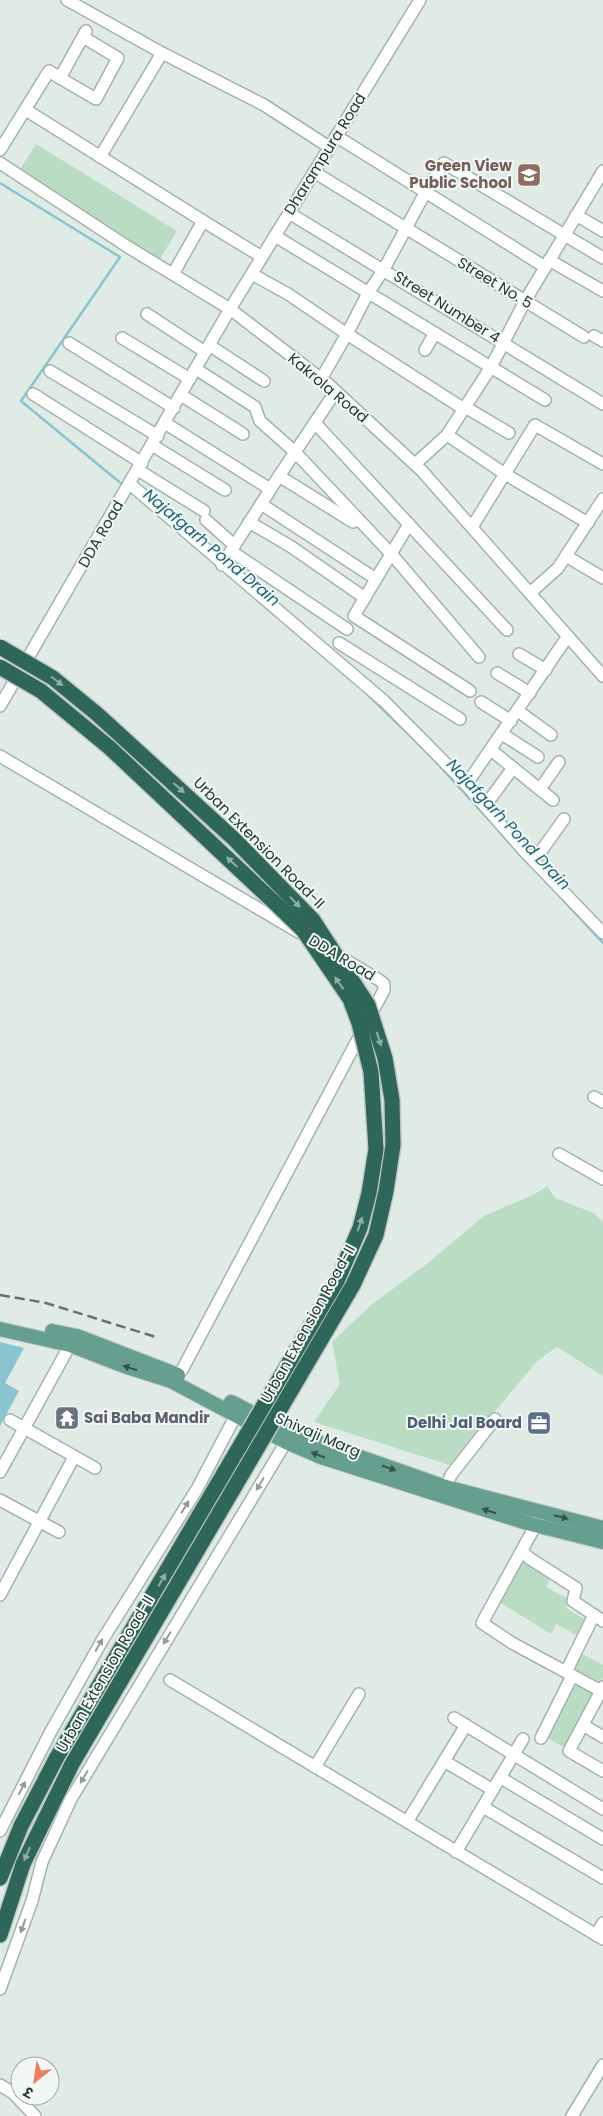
<svg xmlns="http://www.w3.org/2000/svg" width="603" height="2116" font-family="Poppins,'Noto Sans Devanagari',sans-serif">
<style>
.green{fill:#b9dcc2}
.water{fill:#89c5cf}
.lines{fill:none;stroke-linecap:round;stroke-linejoin:round}
.stream{stroke:#89c5cf;stroke-width:2.5}
.minor-casing{stroke:#a3b3ad;stroke-width:14}
.major-casing{stroke:#c1c8c6;stroke-width:16}
.highway-casing{stroke:#c1c8c6;stroke-width:18}
.minor{stroke:#fff;stroke-width:11}
.major{stroke:#669f90;stroke-width:14}
.highway{stroke:#2e665a;stroke-width:15}
.rail{stroke:#5c776f;stroke-width:2.5;stroke-dasharray:10 5;stroke-linecap:butt}
.highway-bridge-casing{stroke:#c1c8c6;stroke-width:18;stroke-linecap:butt}
.highway-bridge{stroke:#2e665a;stroke-width:15}
.oneway{fill:#90aea7}
.oneway2{fill:#32544b}
.oneway3{fill:#909d9a}
.labels{text-anchor:middle;stroke-width:4;stroke-linejoin:round;paint-order:stroke}
.street-label{font-size:15px;fill:#213b34;stroke:#f1f7f4}
.education-label{font-size:15px;font-weight:bold;fill:#785e54;stroke:#f1f7f4;text-anchor:end}
.worship-label{font-size:15px;font-weight:bold;fill:#5b616d;stroke:#f1f7f4;text-anchor:start}
.service-label{font-size:15px;font-weight:bold;fill:#4e5e75;stroke:#f1f7f4;text-anchor:end}
.water-label{font-size:16px;font-style:italic;fill:#1d6775;stroke:#f1f7f4}
</style>
<rect width="100%" height="100%" fill="#e0ebe6"/>
<g class="green">
<path d="M36,144L177,231L158,262L19,171Z"/>
<path d="M547,1186L555,1198L594,1213L603,1222V1376L557,1347L537,1361L450,1465L314,1422L340,1384L332,1342L371,1305L428,1263L484,1216L535,1194Z"/>
<path d="M523,1561L551,1577L546,1587L570,1600L566,1608L589,1622L580,1637L556,1624L551,1634L499,1602Z"/>
<path d="M582,1654L603,1665V1677L600,1682L574,1669Z"/>
<path d="M574,1681L597,1694L567,1749L546,1737Z"/>
</g>
<path class="water" d="M0,1342L24,1348L5,1383L19,1391L0,1426Z"/>
<g class="lines">
<g class="stream">
<path d="M0,183L120,257L21,401L123,485"/>
<path d="M365,692L428,753L490,821"/>
<path d="M563,900L603,943"/>
</g>
<defs>
<g id="minor">
<path d="M67,0L162,53L100,157"/>
<path d="M162,53L264,105L329,147"/>
<path d="M60,78L96,99L118,58L83,37"/>
<path d="M26,110L203,221L173,274"/>
<path d="M336,136L545,267"/>
<path d="M0,150L49,71L60,78L86,31"/>
<path d="M0,163L128,247L230,309L328,384L422,471L603,676"/>
<path d="M314,172L584,337"/>
<path d="M289,213L603,404"/>
<path d="M576,215L603,231"/>
<path d="M203,221L262,257"/>
<path d="M275,236L545,400"/>
<path d="M549,260L603,291"/>
<path d="M252,274L288,294L347,334L321,379"/>
<path d="M147,314L205,352"/>
<path d="M594,336L603,341"/>
<path d="M122,338L190,379"/>
<path d="M69,343L174,408"/>
<path d="M209,345L264,381"/>
<path d="M425,350L435,333"/>
<path d="M196,369L255,407L260,421L295,452L394,557L479,657"/>
<path d="M50,371L158,436"/>
<path d="M33,394L142,463"/>
<path d="M181,395L243,434"/>
<path d="M465,407L509,433"/>
<path d="M464,409L347,334L368,293L384,269L425,193L444,163L603,258"/>
<path d="M165,423L270,489"/>
<path d="M315,423L507,630"/>
<path d="M447,435L491,367L525,301L603,171"/>
<path d="M152,445L225,490"/>
<path d="M415,464L447,435L505,474L588,523"/>
<path d="M138,470L204,511"/>
<path d="M279,476L353,522"/>
<path d="M130,484L384,701L461,779L524,851L603,933"/>
<path d="M261,504L376,579L354,616L470,691"/>
<path d="M206,520L234,545"/>
<path d="M249,522L290,546L365,598"/>
<path d="M472,527L535,425L603,464"/>
<path d="M231,551L347,629"/>
<path d="M566,556L603,578"/>
<path d="M222,565L279,476L336,391"/>
<path d="M376,579L409,524"/>
<path d="M530,593L558,568L603,499"/>
<path d="M339,643L460,719"/>
<path d="M519,654L546,670"/>
<path d="M497,673L530,693"/>
<path d="M481,702L511,721"/>
<path d="M0,706L230,309L420,0"/>
<path d="M518,711L551,735"/>
<path d="M502,734L538,757"/>
<path d="M491,750L553,800"/>
<path d="M0,756L300,933"/>
<path d="M466,785L568,636"/>
<path d="M540,789L559,762"/>
<path d="M485,806L513,768"/>
<path d="M534,861L564,819"/>
<path d="M594,1097L603,1102"/>
<path d="M559,1154L603,1179"/>
<path d="M177,1375L182,1370L384,990V984L379,980L337,955"/>
<path d="M10,1420L95,1468"/>
<path d="M0,1472L70,1345"/>
<path d="M446,1487L451,1475L495,1419"/>
<path d="M0,1500L59,1532"/>
<path d="M539,1519L482,1623L512,1643L603,1692"/>
<path d="M522,1551L529,1558L576,1588L573,1601L603,1621"/>
<path d="M0,1595L74,1457"/>
<path d="M566,1672L594,1615"/>
<path d="M170,1680L603,1939"/>
<path d="M603,1687L569,1751L603,1771"/>
<path d="M454,1718L603,1809"/>
<path d="M583,1725L603,1737"/>
<path d="M541,1738L572,1676"/>
<path d="M444,1761L493,1790"/>
<path d="M315,1767L359,1694"/>
<path d="M501,1778L603,1839"/>
<path d="M483,1807L603,1878"/>
<path d="M407,1822L466,1725"/>
<path d="M0,1831L50,1733L103,1639L197,1489L236,1415"/>
<path d="M456,1852L523,1739"/>
<path d="M596,1935L603,1923"/>
<path d="M0,1989L32,1901L42,1862L71,1799L286,1442"/>
<path d="M0,2085L13,2093L35,2116"/>
<path d="M572,2116L603,2065"/>
</g>
<g id="major">
<path d="M0,1329L70,1345L124,1366L171,1381L286,1442L321,1457L527,1523L603,1542"/>
<path d="M52,1331L77,1336L178,1375"/>
<path d="M231,1402L292,1433L446,1487L603,1528"/>
</g>
<g id="highway">
<path d="M0,1878L21,1826L57,1757"/>
<path d="M0,1935L23,1864L72,1764"/>
</g>
</defs>
<use href="#minor" class="minor-casing"/>
<use href="#major" class="major-casing"/>
<use href="#highway" class="highway-casing"/>
<use href="#minor" class="minor"/>
<use href="#major" class="major"/>
<use href="#highway" class="highway"/>
<path class="rail" d="M0,1295L46,1303L159,1338"/>
<defs>
<g id="highway-bridge">
<path d="M0,647L53,678L97,714L234,839L313,920L368,1005L385,1058L392,1100L393,1145L386,1191L376,1235L353,1285L72,1764"/>
<path d="M0,667L41,691L110,748L275,903L303,930L350,999L359,1023L371,1072L376,1149L369,1193L360,1228L337,1281L57,1757"/>
</g>
</defs>
<use href="#highway-bridge" class="highway-bridge-casing"/>
<use href="#highway-bridge" class="highway-bridge"/>
</g>
<defs><path id="oneway-solid" d="M-6-.8H1V-3.2L6.5 0L1 3.2V.8H-6Z" transform="scale(1.25)"/></defs>
<g class="oneway">
<use href="#oneway-solid" transform="translate(57 681) rotate(37)"/>
<use href="#oneway-solid" transform="translate(179 788) rotate(42)"/>
<use href="#oneway-solid" transform="translate(232 862) rotate(-137)"/>
<use href="#oneway-solid" transform="translate(295 902) rotate(46)"/>
<use href="#oneway-solid" transform="translate(339 983) rotate(-125)"/>
<use href="#oneway-solid" transform="translate(379 1039) rotate(72)"/>
<use href="#oneway-solid" transform="translate(360 1224) rotate(-72)"/>
<use href="#oneway-solid" transform="translate(162 1580) rotate(-59)"/>
<use href="#oneway-solid" transform="translate(27 1854) rotate(114)"/>
</g>
<g class="oneway2">
<use href="#oneway-solid" transform="translate(130 1368) rotate(-162)"/>
<use href="#oneway-solid" transform="translate(318 1455) rotate(-159)"/>
<use href="#oneway-solid" transform="translate(389 1468) rotate(19)"/>
<use href="#oneway-solid" transform="translate(489 1511) rotate(-163)"/>
<use href="#oneway-solid" transform="translate(561 1517) rotate(14)"/>
</g>
<g class="oneway3">
<use href="#oneway-solid" transform="translate(260 1484) rotate(121)"/>
<use href="#oneway-solid" transform="translate(185 1507) rotate(-58)"/>
<use href="#oneway-solid" transform="translate(167 1638) rotate(121)"/>
<use href="#oneway-solid" transform="translate(99 1645) rotate(-60)"/>
<use href="#oneway-solid" transform="translate(84 1777) rotate(121)"/>
<use href="#oneway-solid" transform="translate(22 1788) rotate(-63)"/>
<use href="#oneway-solid" transform="translate(23 1926) rotate(110)"/>
</g>
<defs>
<symbol id="school-square" viewBox="-11 -11 22 22"><rect x="-9" y="-9" width="18" height="18" rx="4" fill="#8d6e63" stroke="#f1f7f4"/><path d="M0-5L7-2L0 1L-7-2ZM-4 1L0 2.5L4 1V4Q0 6-4 4Z" fill="#fff"/></symbol>
<symbol id="temple-square" viewBox="-11 -11 22 22"><rect x="-9" y="-9" width="18" height="18" rx="4" fill="#6b7280" stroke="#f1f7f4"/><path d="M0-6L5-2H3V0L6.5 2.5H4V6H1.5V3h-3V6H-4V2.5H-6.5L-3 0V-2H-5Z" fill="#fff"/></symbol>
<symbol id="office-square" viewBox="-11 -11 22 22"><rect x="-9" y="-9" width="18" height="18" rx="4" fill="#5c6f8a" stroke="#f1f7f4"/><path d="M-6-3h4V-5.5h4V-3h4V5H-6ZM-1-4.5V-3h2v-1.5ZM-6 0V1H6V0Z" fill="#fff"/></symbol>
</defs>
<g fill-rule="evenodd">
<use href="#school-square" x="515" y="161" width="28" height="28"/>
<use href="#temple-square" x="53" y="1404" width="28" height="28"/>
<use href="#office-square" x="525" y="1409" width="28" height="28"/>
</g>
<g class="labels">
<g class="street-label">
<text transform="translate(325 154) rotate(-58)" y="5">Dharampura Road</text>
<text transform="translate(495 283) rotate(31)" y="5">Street No. 5</text>
<text transform="translate(447 307) rotate(32)" y="5">Street Number 4</text>
<text transform="translate(328 388) rotate(40)" y="5">Kakrola Road</text>
<text transform="translate(101 534) rotate(-60)" y="5">DDA Road</text>
<text transform="translate(259 843) rotate(45)" y="5">Urban Extension Road-II</text>
<text transform="translate(342 958) rotate(31)" y="5">DDA Road</text>
<text transform="translate(308 1324) rotate(-61)" y="5">Urban Extension Road-II</text>
<text transform="translate(318 1435) rotate(23)" y="5">Shivaji Marg</text>
<text transform="translate(105 1674) rotate(-60)" y="5">Urban Extension Road-II</text>
</g>
<g class="education-label">
<text x="512" y="171">Green View<tspan x="512" dy="17">Public School</tspan></text>
</g>
<g class="worship-label">
<text x="84" y="1423">Sai Baba Mandir</text>
</g>
<g class="service-label">
<text x="522" y="1428">Delhi Jal Board</text>
</g>
<g class="water-label">
<text transform="translate(212 547) rotate(40)" y="6">Najafgarh Pond Drain</text>
<text transform="translate(509 824) rotate(47)" y="6">Najafgarh Pond Drain</text>
</g>
</g>
<g transform="translate(35 2081) rotate(210)"><circle r="24" fill="#f1f7f4" stroke="#9eaca7"/>
<path d="M0-4L9 19L0 12L-9 19Z" fill="#ef7e5a"/>
<text y="-8" font-size="14" font-weight="bold" text-anchor="middle" fill="#213b34">उ</text>
</g>
</svg>
